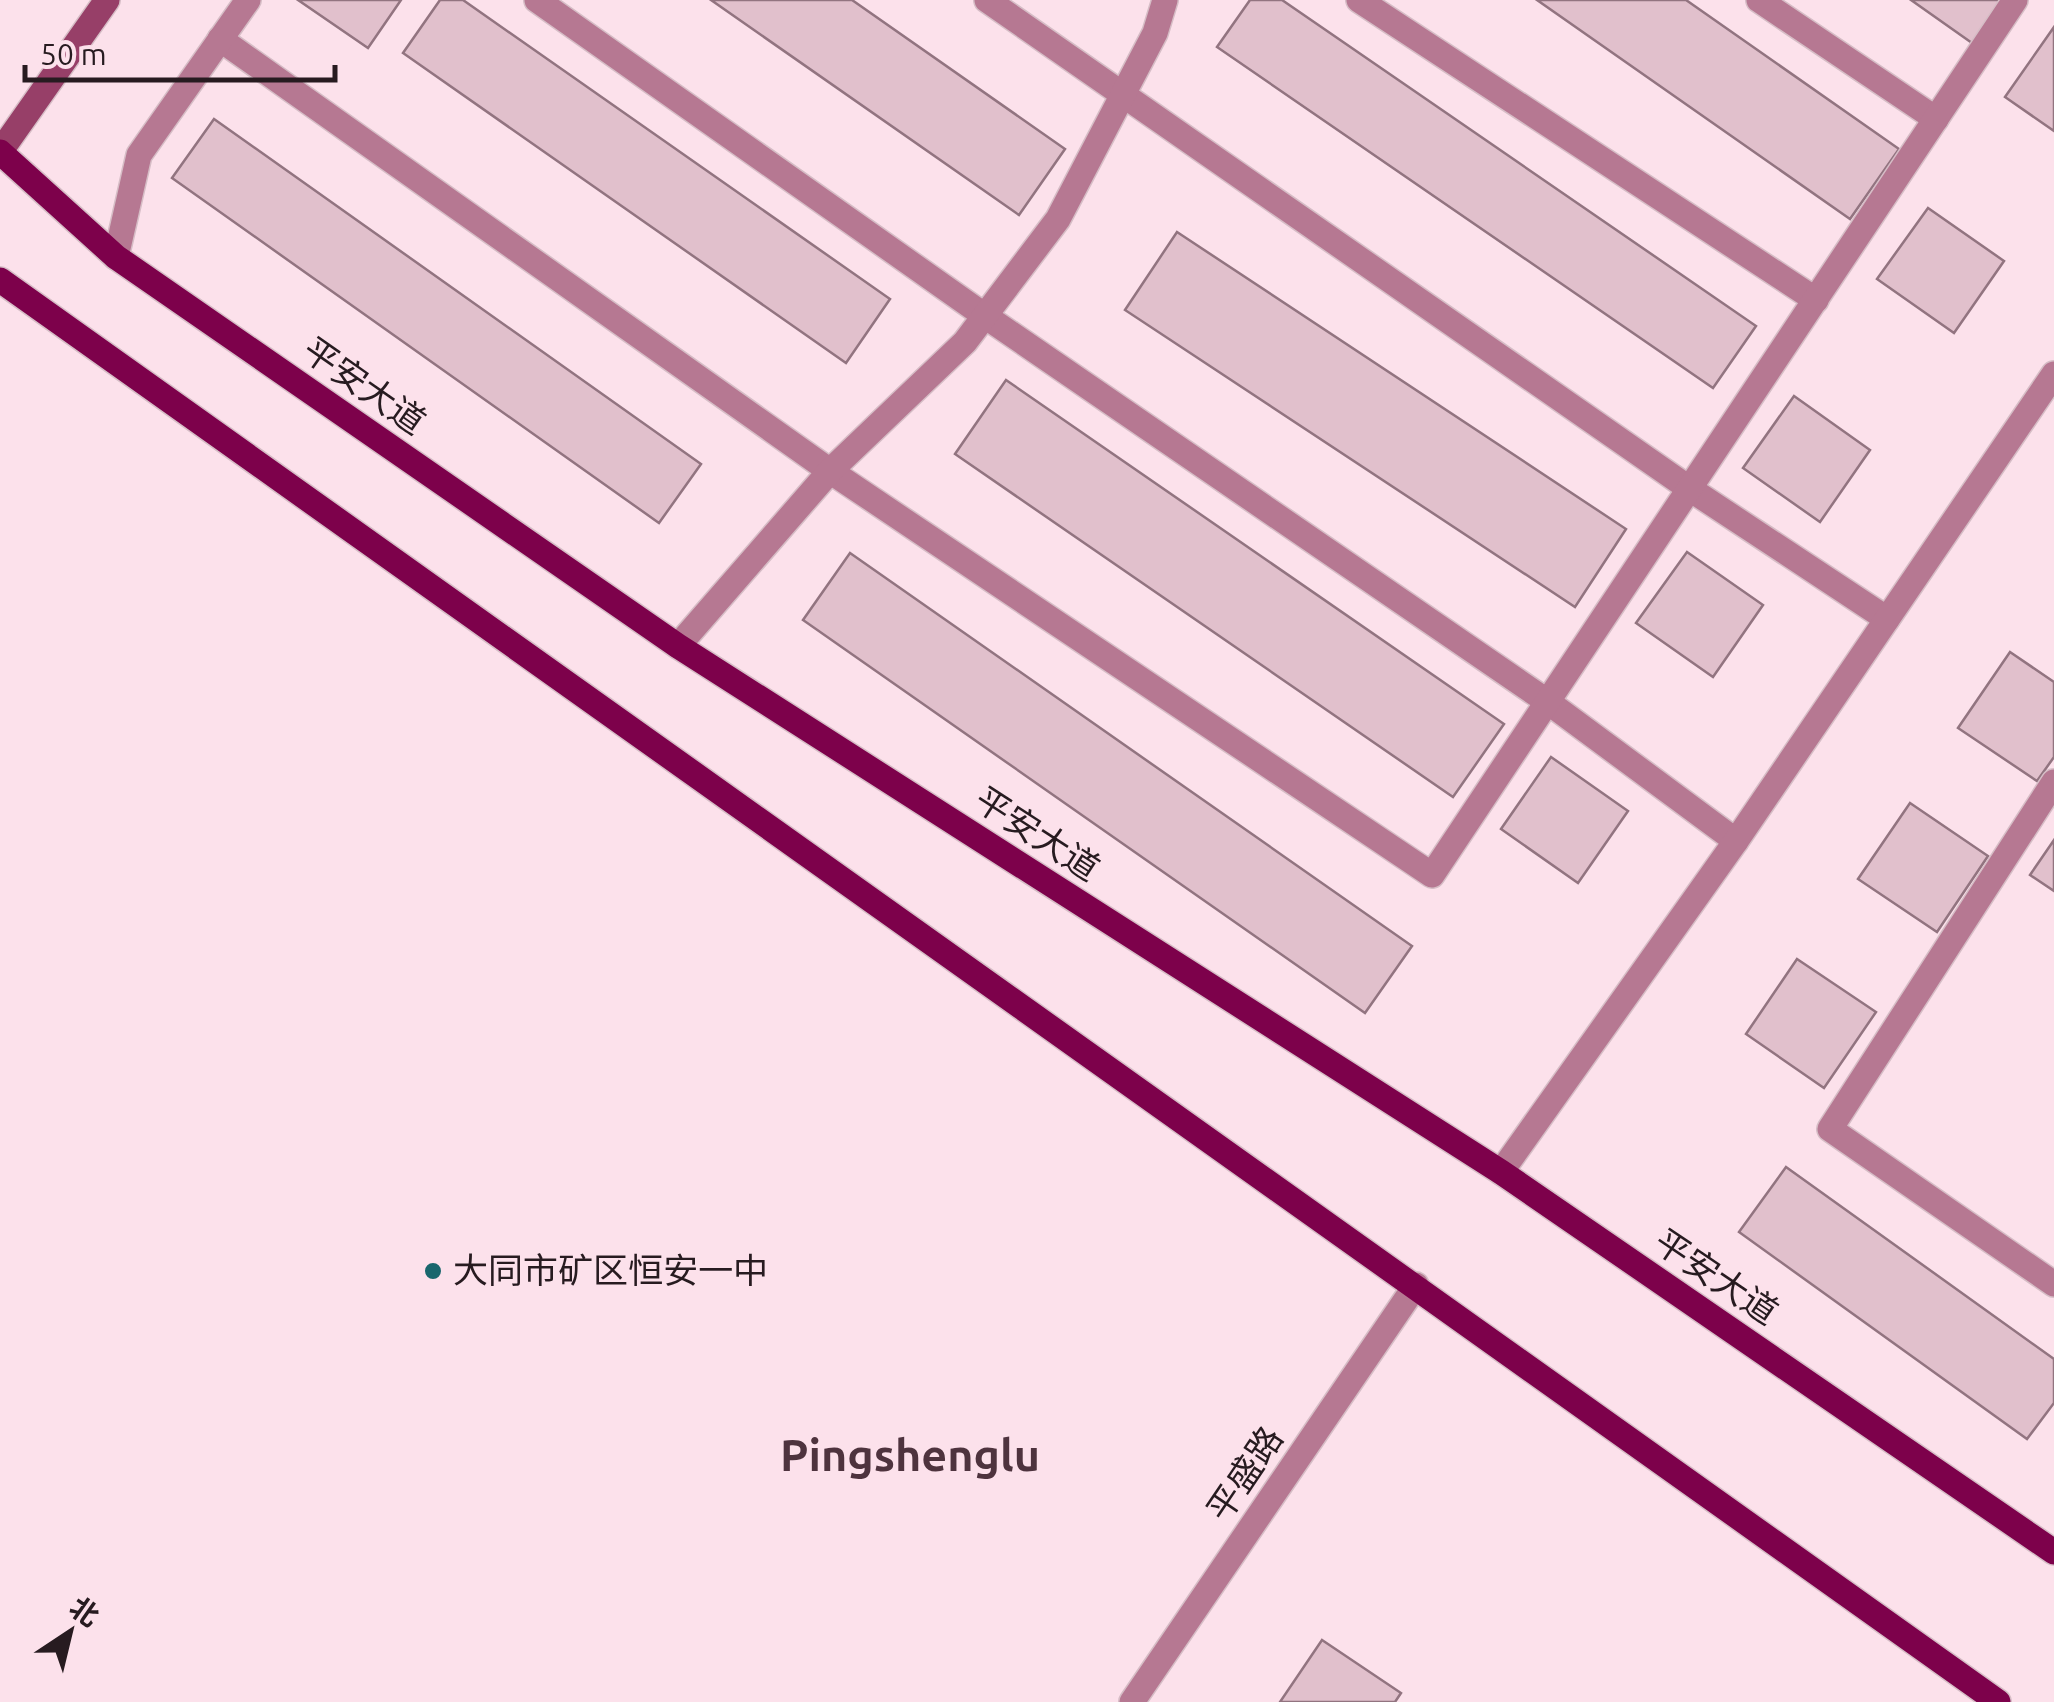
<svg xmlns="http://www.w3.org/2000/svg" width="2054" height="1702" font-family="Ubuntu,'Noto Sans SC',sans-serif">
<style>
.building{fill:#e1c0cc;stroke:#927480;stroke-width:2.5}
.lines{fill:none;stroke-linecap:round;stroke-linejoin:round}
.service-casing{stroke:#d6bdc6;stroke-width:28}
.minor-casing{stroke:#d6bdc6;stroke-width:28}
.secondary-casing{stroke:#d6bdc6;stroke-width:28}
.primary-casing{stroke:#d6bdc6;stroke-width:28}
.service{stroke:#b67892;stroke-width:25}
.minor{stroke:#b67892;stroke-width:25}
.secondary{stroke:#973f68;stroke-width:25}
.primary{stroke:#7d014b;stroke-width:25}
.poi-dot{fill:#19666d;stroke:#fce1eb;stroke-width:4}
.labels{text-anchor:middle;stroke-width:10;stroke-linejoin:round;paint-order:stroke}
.street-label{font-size:35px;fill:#271b20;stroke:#fce1eb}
.poi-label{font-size:35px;fill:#271b20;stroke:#fce1eb;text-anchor:start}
.district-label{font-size:45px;font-weight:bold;fill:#4e333e;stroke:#fce1eb}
</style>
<rect width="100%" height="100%" fill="#fce1eb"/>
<g class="building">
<path d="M298,0H401L368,48Z"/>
<path d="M440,0H463L890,299L846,363L403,53Z"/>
<path d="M711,0H852L1065,149L1019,215Z"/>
<path d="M1250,0H1282L1756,326L1713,388L1217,47Z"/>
<path d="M1537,0H1686L1899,149L1850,219Z"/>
<path d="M1911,0H2002L1972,43Z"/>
<path d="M2054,27V131L2005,97Z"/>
<path d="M214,119L701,464L659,523L172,178Z"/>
<path d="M1928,208L2004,261L1954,333L1877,279Z"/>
<path d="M1177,232L1626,529L1575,607L1125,310Z"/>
<path d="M1006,380L1504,724L1453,797L955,454Z"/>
<path d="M1794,396L1870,450L1820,522L1743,468Z"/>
<path d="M1687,552L1763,605L1713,677L1636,623Z"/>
<path d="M850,553L1412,946L1365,1013L803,620Z"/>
<path d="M2010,652L2054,682V757L2037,781L1958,728Z"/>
<path d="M1551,757L1628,811L1578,883L1501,829Z"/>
<path d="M1910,803L1988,856L1937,932L1858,879Z"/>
<path d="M2054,840V891L2030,875Z"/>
<path d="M1797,959L1876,1012L1824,1088L1746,1034Z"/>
<path d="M1786,1167L2054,1359V1403L2027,1439L1739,1232Z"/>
<path d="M1322,1640L1401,1693L1395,1702H1280Z"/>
</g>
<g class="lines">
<defs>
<g id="service">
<path d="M537,0L985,316L1548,702L1736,841"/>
<path d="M987,0L1690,489L1887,619"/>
<path d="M1359,0L1816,300"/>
<path d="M1759,0L1936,119"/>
<path d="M220,39L830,471L1432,875L2015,0"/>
<path d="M116,257L139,155L248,0"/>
<path d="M678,646L830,471L965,342L1058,219L1155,33L1165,0"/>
<path d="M2054,782L1830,1129L2054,1284"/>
</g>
<g id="minor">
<path d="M1501,1172L1736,841L2054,374"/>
<path d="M1132,1702L1416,1285"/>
</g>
<path id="secondary" d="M0,152L107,0"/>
<g id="primary">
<path d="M0,152L116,257L678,646L1501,1172L2054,1552"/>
<path d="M0,280L1998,1702"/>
</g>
</defs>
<use href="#service" class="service-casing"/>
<use href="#minor" class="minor-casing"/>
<use href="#secondary" class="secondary-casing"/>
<use href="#primary" class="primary-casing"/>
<use href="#service" class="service"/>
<use href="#minor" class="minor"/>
<use href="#secondary" class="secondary"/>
<use href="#primary" class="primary"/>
</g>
<circle class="poi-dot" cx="433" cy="1271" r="10"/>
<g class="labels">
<g class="street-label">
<text transform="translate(364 386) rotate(35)" y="12">平安大道</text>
<text transform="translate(1037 834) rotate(33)" y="12">平安大道</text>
<text transform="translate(1716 1277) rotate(34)" y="12">平安大道</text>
<text transform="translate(1245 1474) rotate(-56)" y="12">平盛路</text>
</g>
<g class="poi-label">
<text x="453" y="1283">大同市矿区恒安一中</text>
</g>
<g class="district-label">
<text x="910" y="1471">Pingshenglu</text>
</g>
</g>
<g transform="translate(70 1632) rotate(35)" stroke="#fce1eb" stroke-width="8" paint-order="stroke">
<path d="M0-8L18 38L0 25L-18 38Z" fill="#271b20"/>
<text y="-15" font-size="28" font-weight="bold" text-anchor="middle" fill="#271b20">北</text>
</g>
<path d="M25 65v15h310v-15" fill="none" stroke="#271b20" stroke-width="5"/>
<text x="40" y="65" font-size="30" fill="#271b20" stroke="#fce1eb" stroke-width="8" paint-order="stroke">50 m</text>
</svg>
